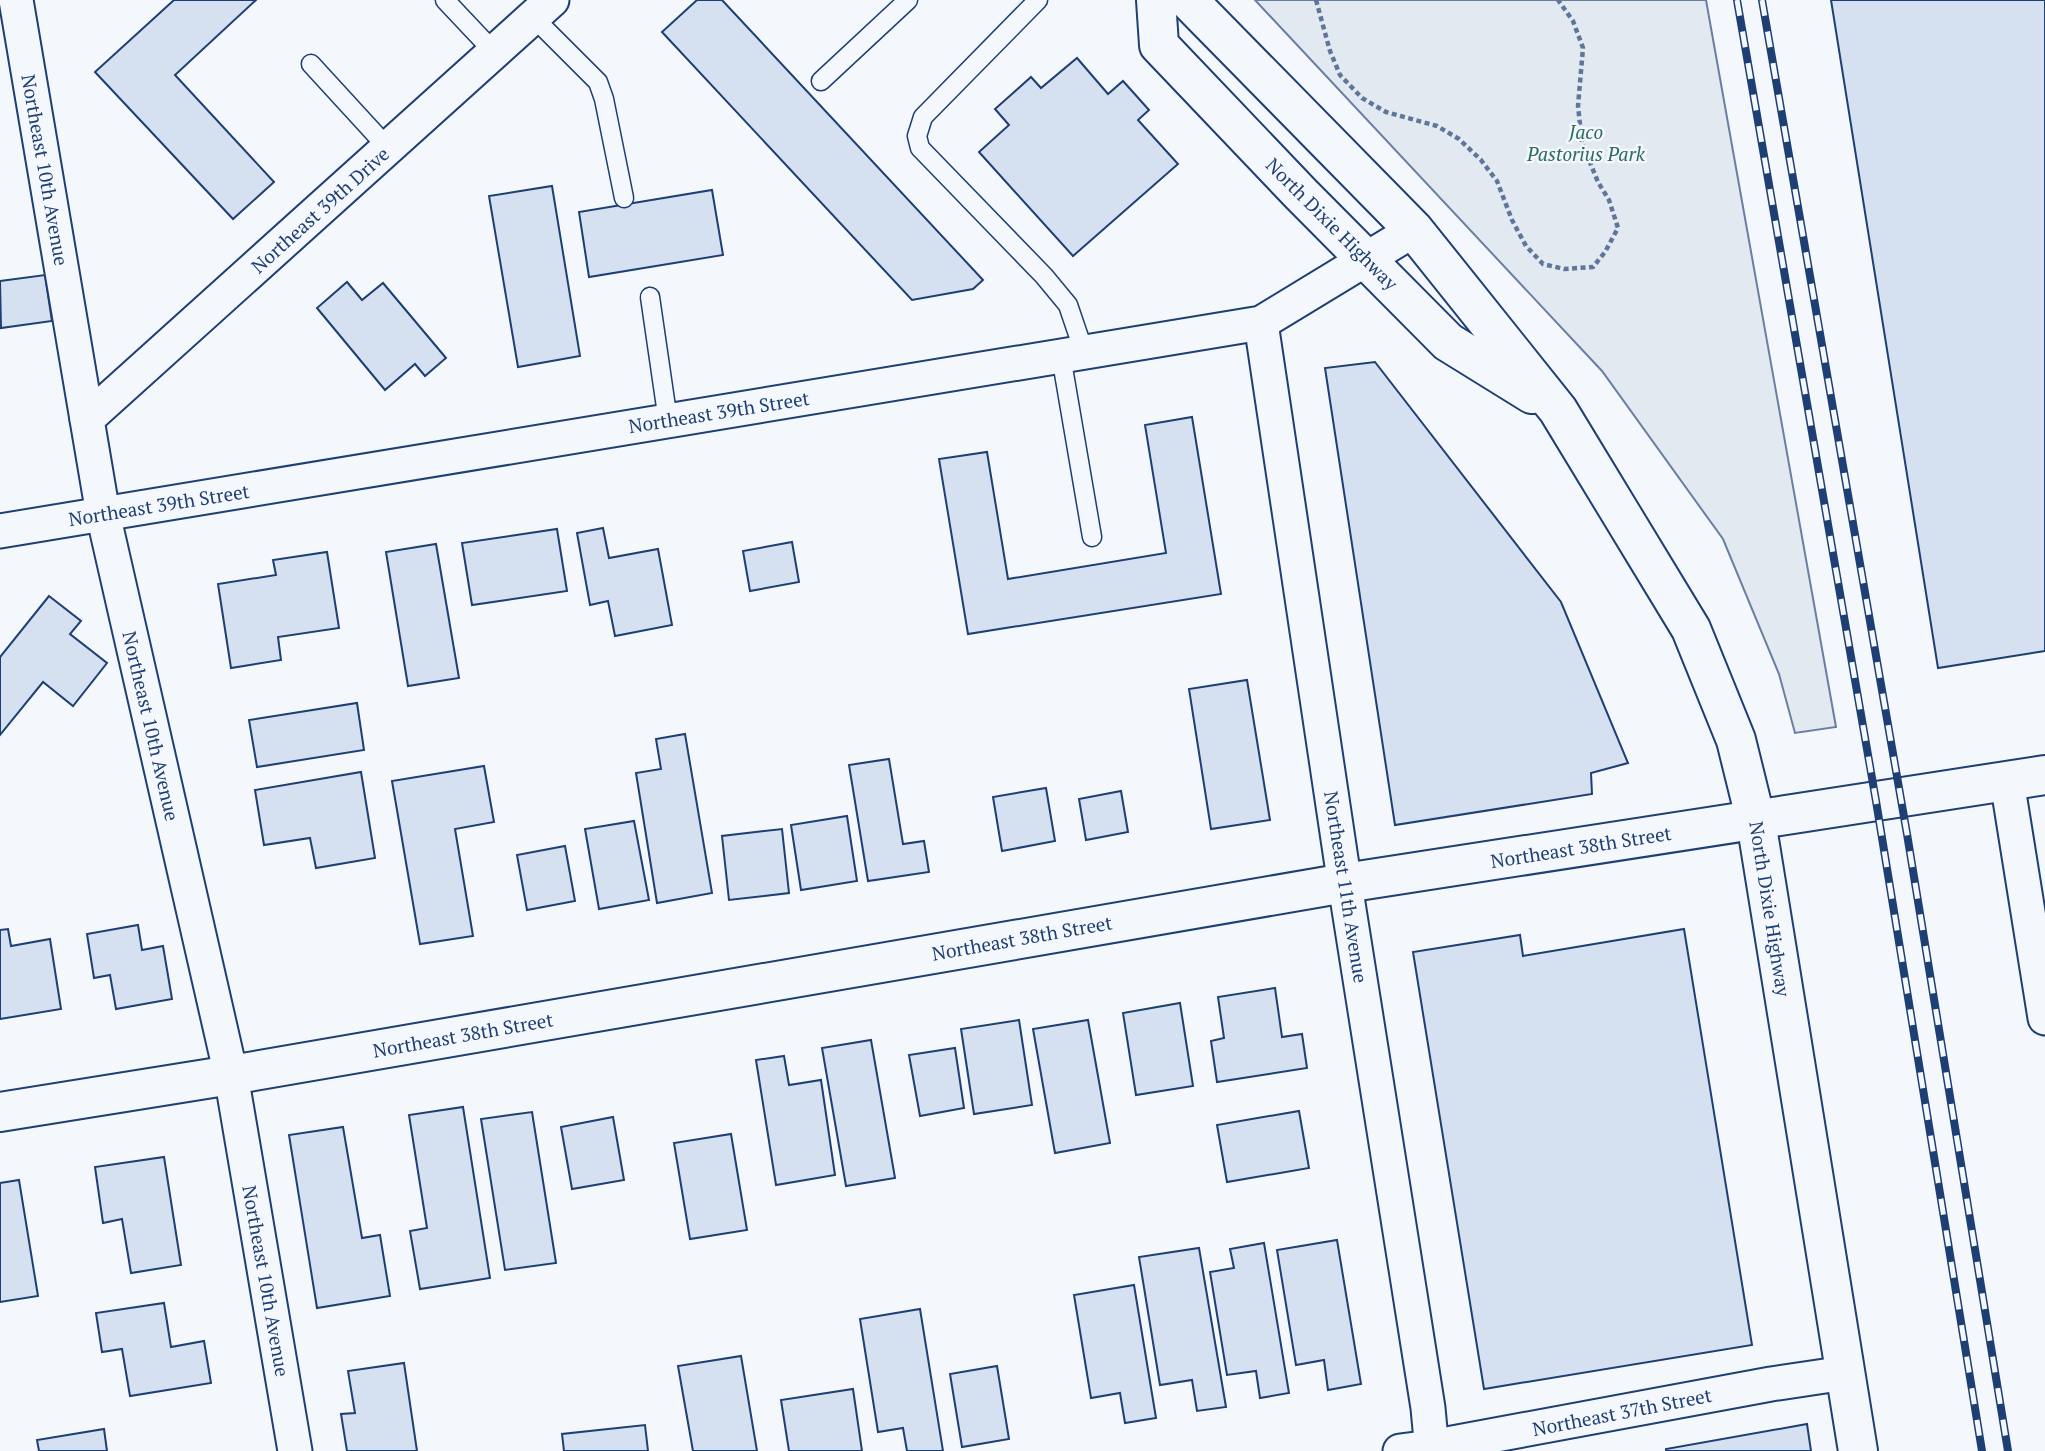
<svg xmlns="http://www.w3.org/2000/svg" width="2045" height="1451" font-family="'PT Serif',serif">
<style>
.green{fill:#e3e9f0;stroke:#687fa3;stroke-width:2}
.building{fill:#d5e0f0;stroke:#1d3f73;stroke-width:2}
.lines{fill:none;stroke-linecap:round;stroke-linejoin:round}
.service-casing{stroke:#1d3f73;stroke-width:21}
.minor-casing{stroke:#1d3f73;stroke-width:37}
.tertiary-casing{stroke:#1d3f73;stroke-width:42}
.secondary-casing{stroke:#1d3f73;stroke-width:42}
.path{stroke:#5e769c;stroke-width:4.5;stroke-dasharray:5 3.5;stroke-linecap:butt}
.service{stroke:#f4f7fb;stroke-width:18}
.minor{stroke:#f4f7fb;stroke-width:33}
.tertiary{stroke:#f4f7fb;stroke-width:38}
.secondary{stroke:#f4f7fb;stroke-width:38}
.rail-casing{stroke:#1d3f73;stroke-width:8}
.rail{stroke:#f4f7fb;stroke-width:5;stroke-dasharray:16;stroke-linecap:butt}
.labels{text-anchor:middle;stroke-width:5;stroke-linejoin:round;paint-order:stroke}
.park-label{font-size:19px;font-style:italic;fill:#2c6c60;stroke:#f4f7fb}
.street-label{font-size:19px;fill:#1d3f73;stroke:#f4f7fb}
</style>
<rect width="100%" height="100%" fill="#f4f7fb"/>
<path class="green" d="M1255,0H1706L1836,727L1795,733L1779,674L1723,539L1602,371Z"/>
<g class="building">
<path d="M174,0H256L175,75L274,182L233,219L95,72Z"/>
<path d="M697,0H722L983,280L973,289L912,300L662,32Z"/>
<path d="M1831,0H2045V651L1938,668Z"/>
<path d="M1077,58L1108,94L1123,81L1149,110L1138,120L1178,164L1073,256L979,152L1009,125L995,109L1031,77L1041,88Z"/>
<path d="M552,186L580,356L518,367L489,196Z"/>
<path d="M712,190L723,255L589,277L579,212Z"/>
<path d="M45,275L52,321L1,328L0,281Z"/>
<path d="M347,282L362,300L383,283L446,358L425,376L415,364L385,390L317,308Z"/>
<path d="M1375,362L1561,602L1628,763L1591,773L1592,794L1395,825L1325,368Z"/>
<path d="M1192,417L1221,594L968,634L939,459L987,452L1008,579L1166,553L1145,425Z"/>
<path d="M603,528L609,558L658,549L672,625L615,636L608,601L590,605L577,533Z"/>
<path d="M557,529L567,591L472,605L462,543Z"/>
<path d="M792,542L799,582L750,591L743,551Z"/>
<path d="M436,544L459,678L408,686L386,552Z"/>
<path d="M327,552L339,628L278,637L281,660L231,668L218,584L276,575L273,560Z"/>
<path d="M49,596L81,621L70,634L107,663L73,706L43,682L0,735V657Z"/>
<path d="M1247,680L1270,820L1211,829L1189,689Z"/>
<path d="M357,703L364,750L257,767L249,720Z"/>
<path d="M685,734L712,893L657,903L636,773L661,769L656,739Z"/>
<path d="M889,759L903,844L924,841L929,872L868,881L849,765Z"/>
<path d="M484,766L494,822L455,829L473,936L420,944L392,781Z"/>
<path d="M361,772L375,858L316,868L310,838L264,845L255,790Z"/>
<path d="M1046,788L1055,841L1002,851L993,797Z"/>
<path d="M1121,791L1128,832L1086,840L1079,799Z"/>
<path d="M847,816L857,881L801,890L791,825Z"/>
<path d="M634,821L649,900L599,909L585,829Z"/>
<path d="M782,829L789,893L729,900L722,836Z"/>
<path d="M565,846L575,901L527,910L517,855Z"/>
<path d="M138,925L142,950L163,946L172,999L116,1009L110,975L94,978L87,934Z"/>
<path d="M8,929L11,946L50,939L61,1009L0,1019V930Z"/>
<path d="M1684,929L1752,1345L1484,1389L1413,952L1520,935L1523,956Z"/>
<path d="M1275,988L1282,1037L1302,1034L1307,1068L1217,1082L1211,1041L1224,1038L1218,997Z"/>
<path d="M1180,1003L1193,1086L1136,1095L1123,1013Z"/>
<path d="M1019,1020L1032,1105L974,1114L961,1029Z"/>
<path d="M1088,1020L1110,1143L1055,1153L1033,1029Z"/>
<path d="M871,1040L895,1178L846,1186L822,1048Z"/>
<path d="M955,1048L964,1108L920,1116L909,1055Z"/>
<path d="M784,1056L789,1085L821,1080L835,1175L776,1185L756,1060Z"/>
<path d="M463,1107L490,1278L420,1289L410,1231L427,1228L409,1115Z"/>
<path d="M1299,1111L1309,1168L1227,1182L1217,1125Z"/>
<path d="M532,1112L556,1263L505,1270L481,1119Z"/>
<path d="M613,1117L624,1180L572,1189L561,1127Z"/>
<path d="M343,1127L362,1238L380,1235L390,1296L317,1308L289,1135Z"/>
<path d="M731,1134L747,1230L690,1239L674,1143Z"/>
<path d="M164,1157L181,1265L131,1273L122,1219L103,1223L95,1167Z"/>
<path d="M19,1180L38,1296L0,1302V1183Z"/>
<path d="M1337,1240L1361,1384L1328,1390L1324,1360L1296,1365L1277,1250Z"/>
<path d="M1264,1243L1289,1393L1260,1398L1256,1371L1227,1375L1210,1272L1234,1268L1230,1249Z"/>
<path d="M1199,1248L1226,1407L1197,1411L1192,1380L1160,1385L1139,1257Z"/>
<path d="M1134,1285L1156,1418L1125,1423L1120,1393L1091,1398L1074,1295Z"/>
<path d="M164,1303L171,1347L204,1341L211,1383L130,1396L122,1349L102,1352L96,1313Z"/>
<path d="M920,1309L943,1451H907L903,1428L878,1432L860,1319Z"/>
<path d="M741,1356L757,1451H693L678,1366Z"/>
<path d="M404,1363L417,1451H347L341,1414L355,1413L348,1371Z"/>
<path d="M997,1366L1009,1439L962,1447L950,1374Z"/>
<path d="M853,1389L862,1451H789L781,1400Z"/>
<path d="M1807,1424L1811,1451H1666V1449Z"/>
<path d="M645,1425L648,1451H564L562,1434Z"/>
<path d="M104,1429L107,1451H39L37,1440Z"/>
</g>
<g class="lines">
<defs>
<g id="service">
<path d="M445,0L494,52"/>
<path d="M1038,0L923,117L917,136L920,148L1044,276L1068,305L1084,352"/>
<path d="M533,17L598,82L604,99L624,198"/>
<path d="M311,64L388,148"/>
<path d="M821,81L908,0"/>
<path d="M650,297L668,421"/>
<path d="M1061,356L1092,537"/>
</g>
<g id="minor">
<path d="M16,0L103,514L231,1075L295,1451"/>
<path d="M1261,323L1341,859L1428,1408L1432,1451"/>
<path d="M87,419L552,0"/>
<path d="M0,531L1261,323L1414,230"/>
<path d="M2007,781L2045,1018"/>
<path d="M1400,1451L1431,1447L1771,1384L1845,1373"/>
</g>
<path id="tertiary" d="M0,1112L231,1075L1345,883L2045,775"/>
<g id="secondary">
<path d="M1156,0L1159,45L1301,194L1448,342L1532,394"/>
<path d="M1188,0L1414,230L1558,410L1691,629L1736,740L1756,821L1858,1451"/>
</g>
</defs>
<use href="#service" class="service-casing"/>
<use href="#minor" class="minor-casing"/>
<use href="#tertiary" class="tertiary-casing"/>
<use href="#secondary" class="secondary-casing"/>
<path class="path" d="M1316,0L1330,51L1340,75L1362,98L1386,112L1437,126L1459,139L1481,160L1497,181L1512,220L1526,246L1543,264L1564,269L1593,267L1605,252L1618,228L1609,200L1598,182L1582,143L1578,106L1583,48L1573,21L1558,0"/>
<use href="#service" class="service"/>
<use href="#minor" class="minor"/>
<use href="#tertiary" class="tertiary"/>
<use href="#secondary" class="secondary"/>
<defs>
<g id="rail">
<path d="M1737,0L1876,801L1982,1451"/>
<path d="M1762,0L1907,834L2008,1451"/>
</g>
</defs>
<use href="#rail" class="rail-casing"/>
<use href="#rail" class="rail"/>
</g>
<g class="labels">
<g class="park-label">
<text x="1586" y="139">Jaco<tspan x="1586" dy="22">Pastorius Park</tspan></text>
</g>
<g class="street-label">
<text transform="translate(45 170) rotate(80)" y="7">Northeast 10th Avenue</text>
<text transform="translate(320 210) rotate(-42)" y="7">Northeast 39th Drive</text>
<text transform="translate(1332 224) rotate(45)" y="7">North Dixie Highway</text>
<text transform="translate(719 412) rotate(-9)" y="7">Northeast 39th Street</text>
<text transform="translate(159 505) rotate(-9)" y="7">Northeast 39th Street</text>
<text transform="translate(151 726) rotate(77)" y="7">Northeast 10th Avenue</text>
<text transform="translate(1581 847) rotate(-9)" y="7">Northeast 38th Street</text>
<text transform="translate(1346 887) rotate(81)" y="7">Northeast 11th Avenue</text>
<text transform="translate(1770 909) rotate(81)" y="7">North Dixie Highway</text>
<text transform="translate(1022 938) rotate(-10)" y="7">Northeast 38th Street</text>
<text transform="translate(463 1035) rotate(-10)" y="7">Northeast 38th Street</text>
<text transform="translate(266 1281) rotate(80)" y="7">Northeast 10th Avenue</text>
<text transform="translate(1622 1412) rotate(-11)" y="7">Northeast 37th Street</text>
</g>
</g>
</svg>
